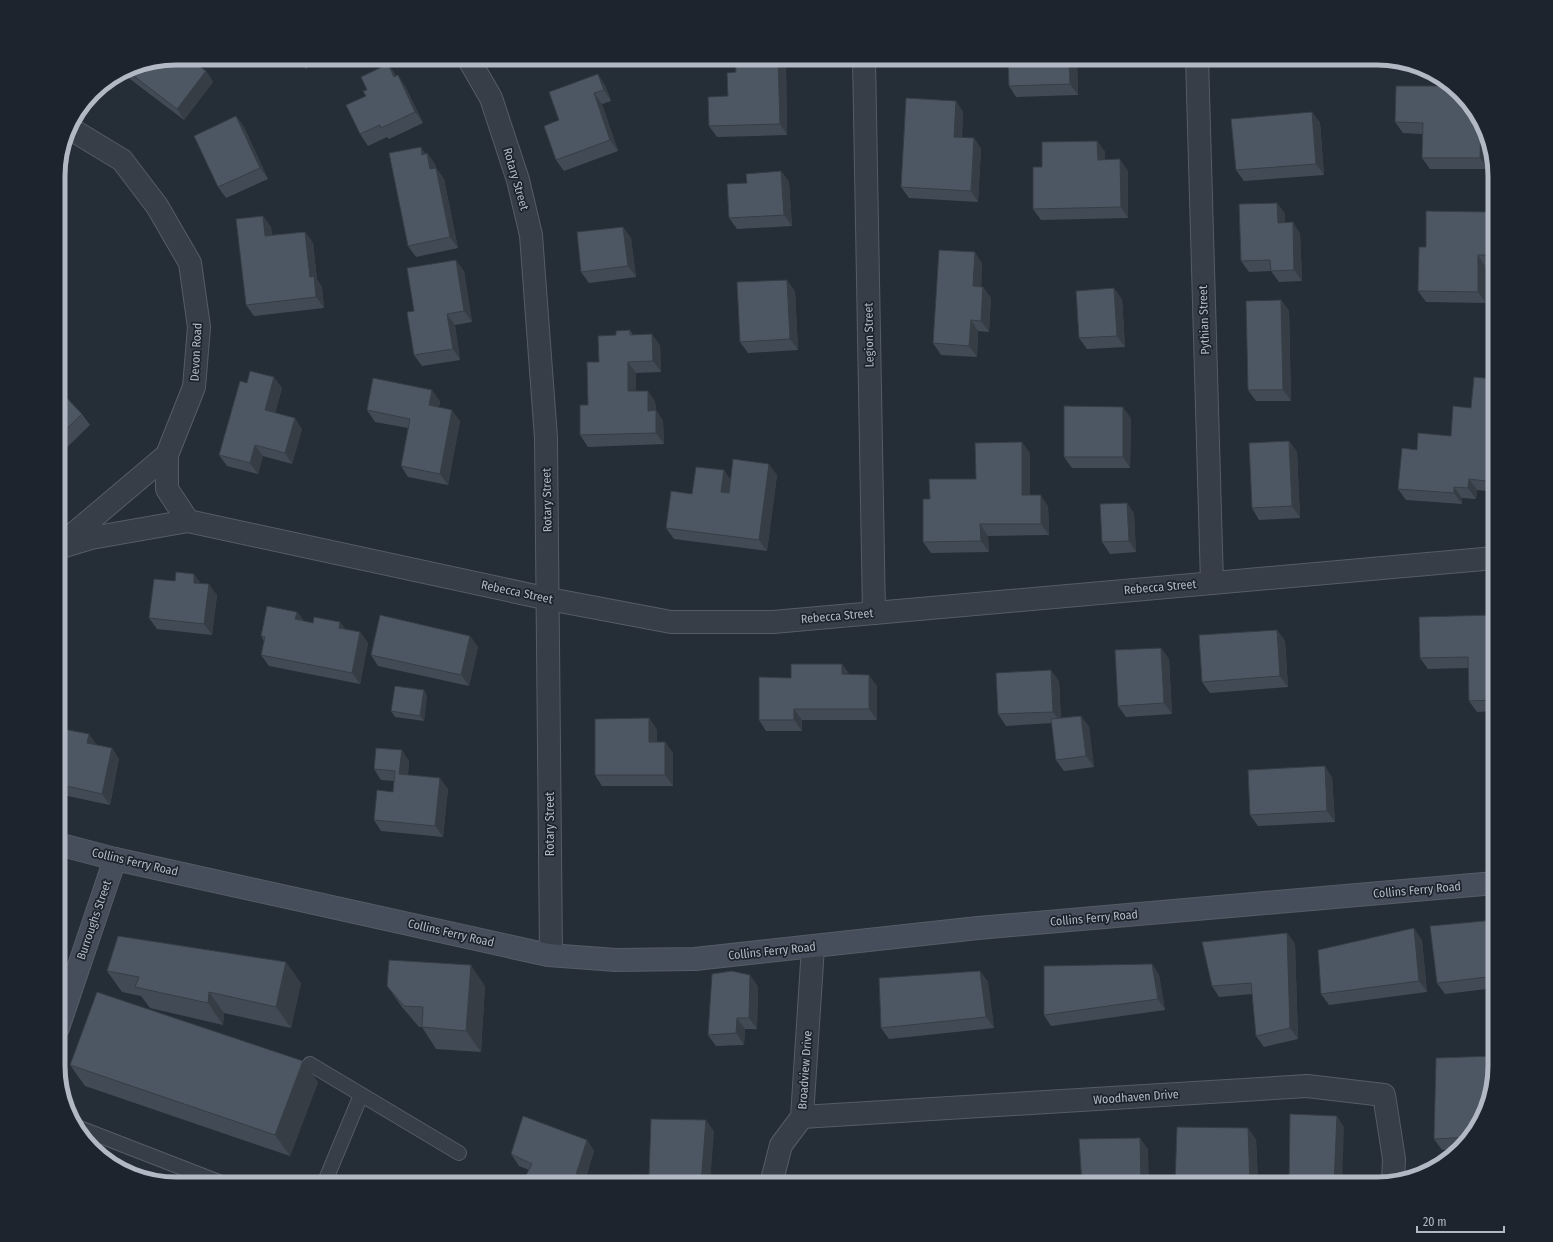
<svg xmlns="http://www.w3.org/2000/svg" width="1553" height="1242" font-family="'Fira Sans Condensed',sans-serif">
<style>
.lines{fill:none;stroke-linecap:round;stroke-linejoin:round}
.lane-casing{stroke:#565c66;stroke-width:16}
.street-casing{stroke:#565c66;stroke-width:24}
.secondary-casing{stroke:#565c66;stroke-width:24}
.lane{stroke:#383e48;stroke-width:14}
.street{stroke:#383e48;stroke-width:22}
.secondary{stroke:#464e5b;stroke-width:22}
.wall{fill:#424b55}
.shaded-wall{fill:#363d45}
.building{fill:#4d5763;stroke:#363d45}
.labels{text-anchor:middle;stroke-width:3.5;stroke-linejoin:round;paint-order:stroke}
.street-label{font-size:12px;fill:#b3b9c4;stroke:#1d242d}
.rim{fill:none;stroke:#b3b9c4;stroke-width:5}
</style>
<rect width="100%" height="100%" fill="#252d37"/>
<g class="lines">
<defs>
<g id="lane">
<path d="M310,1064L459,1153"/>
<path d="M77,1127L224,1184"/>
<path d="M324,1184L361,1095"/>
</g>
<g id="street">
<path d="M468,58L491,98L518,180L531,235L546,438L551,955"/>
<path d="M864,58L874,613"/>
<path d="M1197,58L1212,583"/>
<path d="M167,455V489L188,521"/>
<path d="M64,542L167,455L194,387L199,327L190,263L157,206L122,160L69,128"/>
<path d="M58,548L91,538L188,521L549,599L671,622H773L1495,558"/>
<path d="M802,1117L1307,1086L1384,1095L1394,1159L1393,1180"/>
<path d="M771,1184L781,1145L802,1117L813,947"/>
</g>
<g id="secondary">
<path d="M58,844L115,859L548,955L616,960L695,959L978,928L1495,883"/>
<path d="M58,1028L115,859"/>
</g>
</defs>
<use href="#lane" class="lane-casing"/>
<use href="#street" class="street-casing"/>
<use href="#secondary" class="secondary-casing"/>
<use href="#lane" class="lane"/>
<use href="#street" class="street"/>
<use href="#secondary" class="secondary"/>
</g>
<g class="wall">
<path d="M297,58H319L306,69Z"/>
<path d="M735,58H780L786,67L787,135L717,137L709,126L728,96L736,72Z"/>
<path d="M1008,58H1075L1077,61L1078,95L1016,97L1009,86Z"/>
<path d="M388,64L396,76L405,86L423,123L389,139L387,137L368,146L360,134L366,96L367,90Z"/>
<path d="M131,67L206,71L213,82L184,120L122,73Z"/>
<path d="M605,85L611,101L602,104L618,151L564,171L556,160L559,120L549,92Z"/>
<path d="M1453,86L1488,169H1430L1422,158V134L1403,133L1395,122Z"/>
<path d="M956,101L963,112L962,138H974L981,149L978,202L909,198L901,187Z"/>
<path d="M1312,112L1320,123L1324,175L1244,181L1236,170Z"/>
<path d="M236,116L244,127L268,179L226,198L218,187Z"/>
<path d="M1097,141L1105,152V160L1128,171V218L1041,220L1033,209L1042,167Z"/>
<path d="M427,153L435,164L436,168L444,179L458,248L416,257L408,246L426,154Z"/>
<path d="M781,171L789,182L792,226L737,229L729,218L747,183Z"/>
<path d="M1277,203L1285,214V223L1300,233L1302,281L1279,282L1271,271L1249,272L1241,261Z"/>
<path d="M263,216L271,227L272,235L305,232L313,243L317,280L322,287L324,308L254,316L246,305Z"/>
<path d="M1495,221V267H1486V303L1426,302L1418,291L1426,247Z"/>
<path d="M623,227L631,238L636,277L589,283L581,272Z"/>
<path d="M982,263L981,287H983L991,298L989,332L978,331L977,357L941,355L933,343Z"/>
<path d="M464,271L472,322L455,325L460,360L422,366L414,355V311Z"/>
<path d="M795,291L798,350L748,353L740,342Z"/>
<path d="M1122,299L1125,347L1087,349L1079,338Z"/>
<path d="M1281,300L1289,311L1291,401H1256L1248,390Z"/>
<path d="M630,330L633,335L660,345L661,372L636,373V391H648L655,402L656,410L663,421L664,444L588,447L580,435L599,362L616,335Z"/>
<path d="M1495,379V492L1477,490L1476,499L1462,498V504L1406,500L1398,489L1417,450L1451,436L1471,408Z"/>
<path d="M247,383L282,388L275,413L302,429L292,464L263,456L258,474L227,466L219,455Z"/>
<path d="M58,389L82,414L90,425L58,456Z"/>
<path d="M440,401L439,407L460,421L448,485L408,477L401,466L408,428L375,422L367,410Z"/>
<path d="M1131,418L1130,468H1072L1064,457Z"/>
<path d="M1289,441L1297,452L1300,518L1259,520L1252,508Z"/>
<path d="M1030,453V495L1048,506L1049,535L988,536L989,552L931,553L923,542L930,499L976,479Z"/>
<path d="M724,470L731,481L777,475L767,551L674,539L666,528L692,494Z"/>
<path d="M1127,503L1134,514L1136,552L1110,554L1102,542Z"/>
<path d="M201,583L217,595L212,635L157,629L149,618Z"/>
<path d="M297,612L304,621L313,623L340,622L345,629L360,632L368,643L360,684L269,666L261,655L264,641L261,636Z"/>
<path d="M1495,615V711L1477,712L1469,701L1468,668L1428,669L1420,658Z"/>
<path d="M1277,630L1285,641L1288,687L1210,693L1202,682Z"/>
<path d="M470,636L478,647L469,686L378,666L371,655Z"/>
<path d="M1161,648L1169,659L1172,714L1126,717L1118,706Z"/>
<path d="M842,664L850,675L877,686V720H802V731H766L759,720L791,678Z"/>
<path d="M1059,681L1061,718L1081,716L1089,727L1094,767L1064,771L1056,760L1052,723L1006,726L998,714Z"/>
<path d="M427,696L424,721L395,717L391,711Z"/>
<path d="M649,718L657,730V742H665L673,753V786H602L595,775Z"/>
<path d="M58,728L89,734L96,745L112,748L119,759L110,805L58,794Z"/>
<path d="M409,761L408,775L448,789L443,837L381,831L374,820L393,792L394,781L381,780L374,769Z"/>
<path d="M1332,777L1335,822L1258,826L1250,815Z"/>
<path d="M1495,920V988L1445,994L1437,983Z"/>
<path d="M1287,933L1295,944L1298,1039L1264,1047L1256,1036L1252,994L1219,997L1212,986Z"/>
<path d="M1422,940L1427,992L1329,1005L1321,994Z"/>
<path d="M1152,964L1159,975L1165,1010L1051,1026L1044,1015Z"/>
<path d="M107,971L301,983L291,1028L224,1013L223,1025L150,1008L141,996L122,992Z"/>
<path d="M980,971L988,982L994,1028L889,1039L881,1028Z"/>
<path d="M387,986H485L481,1052L436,1049L422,1027H419L402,1007Z"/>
<path d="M758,986L757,1029H745L744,1045L716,1046L708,1035Z"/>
<path d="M70,1065L318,1082L290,1156L85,1086Z"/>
<path d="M1486,1111L1466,1144L1459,1149L1442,1150L1434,1139Z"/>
<path d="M1256,1139L1258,1184H1175Z"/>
<path d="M587,1140L594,1151L584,1184H528L524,1179L529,1170L519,1166L511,1154Z"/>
</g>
<g class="shaded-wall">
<path d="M778,58H780L786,67L787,135L780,124Z"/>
<path d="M1069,58H1075L1077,61L1078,95L1070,84Z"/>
<path d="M388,64L396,75L402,88L394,77Z"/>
<path d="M206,71L213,82L184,120L177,109Z"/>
<path d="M598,74L605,85L611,101L604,90Z"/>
<path d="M398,75L405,86L423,123L415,112Z"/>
<path d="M594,93L602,104L618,151L610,140Z"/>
<path d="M956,101L963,112L961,148L954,137Z"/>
<path d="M1312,112L1320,123L1324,175L1316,164Z"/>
<path d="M236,116L244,127L268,179L260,168Z"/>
<path d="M1481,121L1483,124L1488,147V169L1480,158Z"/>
<path d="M974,138L981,149L978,202L971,191Z"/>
<path d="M1097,141L1105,152V171L1098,160Z"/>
<path d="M421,147L428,157L427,153L435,164L438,180L430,169L422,155Z"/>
<path d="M1120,159L1128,171V218L1121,207Z"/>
<path d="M436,168L444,179L458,248L450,237Z"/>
<path d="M781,171L789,182L792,226L784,215Z"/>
<path d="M1277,203L1285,214V234L1278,223Z"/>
<path d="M1489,212L1495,221V265L1488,255Z"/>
<path d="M263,216L271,227L273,247L265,236Z"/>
<path d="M1293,222L1300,233L1302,281L1294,270Z"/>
<path d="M623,227L631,238L636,277L628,266Z"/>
<path d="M305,232L313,243L317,280L322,287L324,308L316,297L310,277Z"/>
<path d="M975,252L982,263L981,298L973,286Z"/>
<path d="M1478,255L1486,267V303L1478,292Z"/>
<path d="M456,260L464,271L472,322L464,311Z"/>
<path d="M787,280L795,291L798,350L790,339Z"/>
<path d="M983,287L991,298L989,332L981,321Z"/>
<path d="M1114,288L1122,299L1125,347L1117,336Z"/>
<path d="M1281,300L1289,311L1291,401L1283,390Z"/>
<path d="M447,314L455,325L460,360L453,349Z"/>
<path d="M971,320L978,331L977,357L969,346Z"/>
<path d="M652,334L660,345L661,372L653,361Z"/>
<path d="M628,362L636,373V402L628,391Z"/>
<path d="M274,377L282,388L273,421L265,410Z"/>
<path d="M432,390L440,401L437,416L429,405Z"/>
<path d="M648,391L655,402L656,410L663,421L664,444L656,433L648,411Z"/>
<path d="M1123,407L1131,418L1130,468L1123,457Z"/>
<path d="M452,410L460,421L448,485L440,474Z"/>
<path d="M295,418L302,429L292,464L285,453Z"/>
<path d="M1289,441L1297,452L1300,518L1292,506Z"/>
<path d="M1022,442L1030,453V506L1022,495Z"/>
<path d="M255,445L263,456L258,474L250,463Z"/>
<path d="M769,464L777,475L767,551L759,540Z"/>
<path d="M724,470L731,481L728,503L721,492Z"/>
<path d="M1469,479L1477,490L1476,499L1468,488Z"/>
<path d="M1454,487L1462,498V504L1454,493Z"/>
<path d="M1041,495L1048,506L1049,535L1041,524Z"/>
<path d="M1127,503L1134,514L1136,552L1129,541Z"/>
<path d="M980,524L988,536L989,552L981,541Z"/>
<path d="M194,574L202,585L194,583Z"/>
<path d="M209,584L217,595L212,635L204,624Z"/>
<path d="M297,612L305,623L295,619Z"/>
<path d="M340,622L347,633L339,628Z"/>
<path d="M1277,630L1285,641L1288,687L1280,676Z"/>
<path d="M360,632L368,643L360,684L352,673Z"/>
<path d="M470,636L478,647L469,686L461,675Z"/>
<path d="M1161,648L1169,659L1172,714L1164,703Z"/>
<path d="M842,664L850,675L842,674Z"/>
<path d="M1051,670L1059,681L1061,723L1053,712Z"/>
<path d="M869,675L877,686V720L869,709Z"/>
<path d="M424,690L427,696L424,721L420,716Z"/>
<path d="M794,709L802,720V731L794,720Z"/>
<path d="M1081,716L1089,727L1094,767L1086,756Z"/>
<path d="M649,718L657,730V754L649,742Z"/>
<path d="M89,734L97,745L87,743Z"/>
<path d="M665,742L673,753V786L665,775Z"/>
<path d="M112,748L119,759L110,805L102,794Z"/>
<path d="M402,750L409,761L407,785L399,774Z"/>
<path d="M1325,766L1332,777L1335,822L1327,811Z"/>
<path d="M440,778L448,789L443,837L435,826Z"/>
<path d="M1414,928L1422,940L1427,992L1419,981Z"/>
<path d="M1287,933L1295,944L1298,1039L1290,1028Z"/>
<path d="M286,962L301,983L291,1028L276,1007Z"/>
<path d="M1152,964L1159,975L1165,1010L1158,999Z"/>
<path d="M471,965L485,986L481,1052L466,1031Z"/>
<path d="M980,971L988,982L994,1028L986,1017Z"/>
<path d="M750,975L758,986L757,1029L749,1018Z"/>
<path d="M209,992L224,1013L223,1025L208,1003Z"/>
<path d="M737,1018L745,1029L744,1045L736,1033Z"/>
<path d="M303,1061L318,1082L290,1156L275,1135Z"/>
<path d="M1337,1116L1344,1127L1342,1184H1334Z"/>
<path d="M706,1120L714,1131L710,1184H701Z"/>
<path d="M1248,1128L1256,1139L1258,1184H1251L1250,1183Z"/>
<path d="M1140,1138L1148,1149L1149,1184H1142L1141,1183Z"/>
<path d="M587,1140L594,1151L584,1184H573Z"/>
</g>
<g class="building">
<path d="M176,58H188L206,71L177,109L126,70L131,67Z"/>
<path d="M735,58H778L780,124L709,126L708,97L728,96L727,73L736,72Z"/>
<path d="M1008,58H1069L1070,84L1009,86Z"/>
<path d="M388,64L394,77L398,75L415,112L381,128L380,125L360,134L346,105L366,96L363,91L367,90L361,77Z"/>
<path d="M598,74L604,90L594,93L610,140L556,160L544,126L559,120L549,92Z"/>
<path d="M1396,86H1453L1455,87L1481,121L1480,158H1422L1423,123L1395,122Z"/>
<path d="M906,98L956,101L954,137L974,138L971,191L901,187Z"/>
<path d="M1312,112L1316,164L1236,170L1231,119Z"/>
<path d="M236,116L260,168L218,187L194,136Z"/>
<path d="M1097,141L1098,160L1120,159L1121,207L1033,209V167H1042V142Z"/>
<path d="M421,147L422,155L427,153L430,169L436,168L450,237L408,246L389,153Z"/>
<path d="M781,171L784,215L729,218L727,184L747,183L746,174Z"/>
<path d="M1277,203L1278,223L1293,222L1294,270L1271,271L1270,260L1241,261L1239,204Z"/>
<path d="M1426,211L1489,212L1488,255H1478V292L1418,291L1419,247H1426Z"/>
<path d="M263,216L265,236L305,232L310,277L314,276L316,297L246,305L236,219Z"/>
<path d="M623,227L628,266L581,272L577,232Z"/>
<path d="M939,250L975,252L973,286L983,287L981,321L971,320L969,346L933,343Z"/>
<path d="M456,260L464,311L447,314L453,349L414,355L407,312L414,311L407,268Z"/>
<path d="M787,280L790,339L740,342L737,282Z"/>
<path d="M1114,288L1117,336L1079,338L1076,291Z"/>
<path d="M1281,300L1283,390H1248L1246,301Z"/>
<path d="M630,330V335L652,334L653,361L628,362V391H648V411L656,410V433L580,435V405H588L587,362H599L598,336L616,335V331Z"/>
<path d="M250,371L274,377L265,410L295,418L285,453L255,445L250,463L219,455L240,381L247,383Z"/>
<path d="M1474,377L1495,379V482L1469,479L1468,488L1454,487V493L1398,489L1402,448L1417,450L1418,433L1451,436L1453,406L1471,408Z"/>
<path d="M373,378L432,390L429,405L452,410L440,474L401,466L410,419L367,410Z"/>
<path d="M58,389L82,414L58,437Z"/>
<path d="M1064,406L1123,407V457H1064Z"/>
<path d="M1289,441L1292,506L1252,508L1249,443Z"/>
<path d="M1022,442V495H1041V524H980L981,541L923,542V499H930L929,479H976L975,443Z"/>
<path d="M733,459L769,464L759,540L666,528L671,491L692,494L696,467L724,470L721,492L729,493Z"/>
<path d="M1127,503L1129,541L1102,542L1100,504Z"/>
<path d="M176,572L194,574V583L209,584L204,624L149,618L154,579L175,581Z"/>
<path d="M267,606L297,612L295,619L313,623L314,617L340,622L339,628L360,632L352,673L261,655L265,637L261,636Z"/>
<path d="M380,615L470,636L461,675L371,655Z"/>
<path d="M1495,615V700L1469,701L1468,657L1420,658L1419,617Z"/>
<path d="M1277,630L1280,676L1202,682L1199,635Z"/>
<path d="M1161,648L1164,703L1118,706L1115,650Z"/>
<path d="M791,664H842V674L869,675V709H794V720H759V677L791,678Z"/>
<path d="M1051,670L1053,712L998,714L996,673Z"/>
<path d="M395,686L424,690L420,716L391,711Z"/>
<path d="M1081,716L1086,756L1056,760L1051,719Z"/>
<path d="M649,718V742H665V775H595V719Z"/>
<path d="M58,728L89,734L87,743L112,748L102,794L58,784Z"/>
<path d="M376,748L402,750L399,774L440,778L435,826L374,820L377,790L393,792L395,771L374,769Z"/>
<path d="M1325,766L1327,811L1250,815L1248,770Z"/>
<path d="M1495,920V976L1437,983L1430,926Z"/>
<path d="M1414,928L1419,981L1321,994L1318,950Z"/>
<path d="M1287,933L1290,1028L1256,1036L1251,983L1212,986L1202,942Z"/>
<path d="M118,936L286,962L276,1007L209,992L208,1003L135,987L139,977L107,971Z"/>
<path d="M389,960L471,965L466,1031L422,1027L423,1007L404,1006L387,986Z"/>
<path d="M1152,964L1158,999L1044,1015V966Z"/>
<path d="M732,971L750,975L749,1018H737L736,1033L708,1035L712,974Z"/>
<path d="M980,971L986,1017L881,1028L879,978Z"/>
<path d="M97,992L303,1061L275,1135L70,1065Z"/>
<path d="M1495,1056V1066L1486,1111L1470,1137L1434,1139L1436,1058Z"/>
<path d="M1290,1114L1337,1116L1334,1184H1289Z"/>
<path d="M523,1116L587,1140L573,1184H539L524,1179L532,1164L511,1154Z"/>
<path d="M651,1119L706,1120L701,1184H633V1175L649,1176Z"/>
<path d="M1177,1127L1248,1128L1250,1183L1175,1184Z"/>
<path d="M1140,1138L1141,1183L1132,1184H1082L1079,1139Z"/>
<path d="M1436,1162H1442L1436,1167Z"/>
</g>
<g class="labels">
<g class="street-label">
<text transform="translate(516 179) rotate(74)" y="4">Rotary Street</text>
<text transform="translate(1204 320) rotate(-92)" y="4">Pythian Street</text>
<text transform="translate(869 335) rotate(-91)" y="4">Legion Street</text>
<text transform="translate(196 352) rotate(-87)" y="4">Devon Road</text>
<text transform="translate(547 500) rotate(-91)" y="4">Rotary Street</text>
<text transform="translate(1160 587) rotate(-5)" y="4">Rebecca Street</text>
<text transform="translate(517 592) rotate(12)" y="4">Rebecca Street</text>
<text transform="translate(837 616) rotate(-5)" y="4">Rebecca Street</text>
<text transform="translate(550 824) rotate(-90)" y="4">Rotary Street</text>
<text transform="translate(135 862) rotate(13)" y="4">Collins Ferry Road</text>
<text transform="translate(1417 890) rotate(-5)" y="4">Collins Ferry Road</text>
<text transform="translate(1094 918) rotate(-5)" y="4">Collins Ferry Road</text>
<text transform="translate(94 920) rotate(-71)" y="4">Burroughs Street</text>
<text transform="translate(451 933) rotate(13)" y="4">Collins Ferry Road</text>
<text transform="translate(772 951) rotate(-6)" y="4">Collins Ferry Road</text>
<text transform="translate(805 1070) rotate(-86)" y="4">Broadview Drive</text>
<text transform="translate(1136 1097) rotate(-4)" y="4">Woodhaven Drive</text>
</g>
</g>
<path d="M0 0H1553V1242H0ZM176 65H1377A111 111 0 0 1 1488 176V1066A111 111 0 0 1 1377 1177H176A111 111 0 0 1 65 1066V176A111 111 0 0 1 176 65Z" fill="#1d242d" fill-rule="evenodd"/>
<path class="rim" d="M176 65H1377A111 111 0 0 1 1488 176V1066A111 111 0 0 1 1377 1177H176A111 111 0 0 1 65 1066V176A111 111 0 0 1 176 65Z"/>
<path d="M1417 1226v6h87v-6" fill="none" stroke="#b3b9c4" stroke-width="2"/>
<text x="1423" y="1226" font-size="12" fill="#b3b9c4" stroke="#1d242d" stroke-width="3" paint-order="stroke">20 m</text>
</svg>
